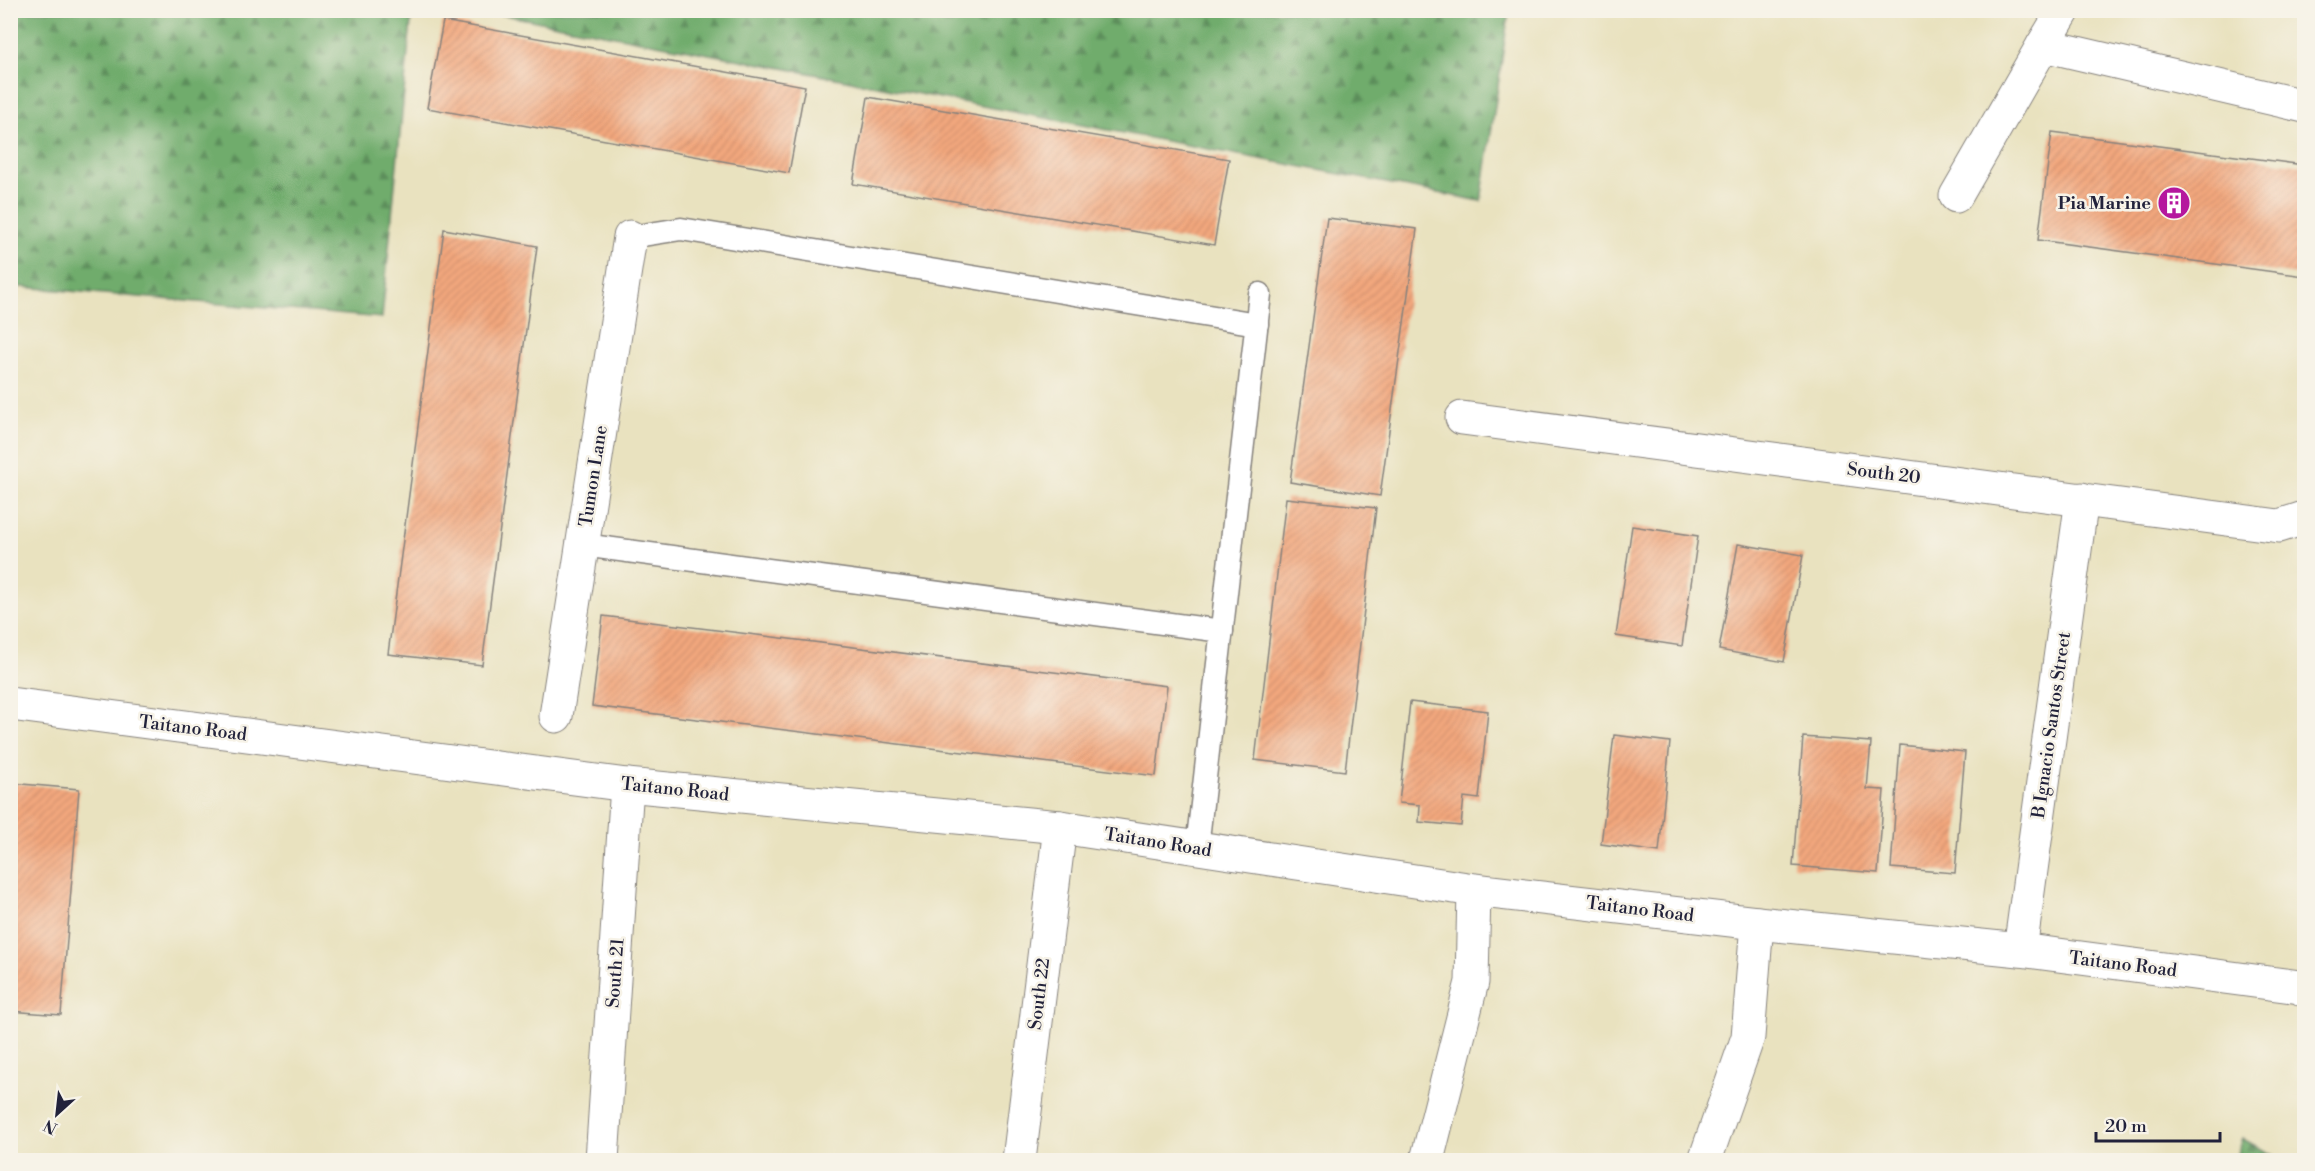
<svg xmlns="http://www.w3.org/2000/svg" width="2315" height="1171" font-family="'Libre Bodoni',serif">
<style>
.forest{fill:url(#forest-firs);stroke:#486754;stroke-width:1.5}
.building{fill:url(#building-hatch)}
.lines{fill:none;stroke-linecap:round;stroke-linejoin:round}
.service-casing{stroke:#86827d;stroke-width:25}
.minor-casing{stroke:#86827d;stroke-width:35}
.service{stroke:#fff;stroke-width:22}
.minor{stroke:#fff;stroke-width:33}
.labels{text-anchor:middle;stroke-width:5;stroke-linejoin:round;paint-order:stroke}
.poi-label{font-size:18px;font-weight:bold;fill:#22223b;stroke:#f7f3e8;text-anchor:end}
.street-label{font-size:18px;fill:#22223b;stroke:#f7f3e8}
</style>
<defs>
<pattern id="forest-firs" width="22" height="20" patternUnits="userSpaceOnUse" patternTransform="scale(1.5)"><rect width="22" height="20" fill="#6fac6c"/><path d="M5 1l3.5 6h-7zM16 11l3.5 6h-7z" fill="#5b8c5a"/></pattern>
<pattern id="building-hatch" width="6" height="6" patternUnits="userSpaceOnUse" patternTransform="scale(1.5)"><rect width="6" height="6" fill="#f2a77d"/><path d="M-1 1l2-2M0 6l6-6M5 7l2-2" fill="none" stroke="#cf8f6d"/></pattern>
</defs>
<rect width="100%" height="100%" fill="#f7f3e8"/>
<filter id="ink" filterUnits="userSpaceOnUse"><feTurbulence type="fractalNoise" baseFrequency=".0167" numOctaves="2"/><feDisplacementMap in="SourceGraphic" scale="12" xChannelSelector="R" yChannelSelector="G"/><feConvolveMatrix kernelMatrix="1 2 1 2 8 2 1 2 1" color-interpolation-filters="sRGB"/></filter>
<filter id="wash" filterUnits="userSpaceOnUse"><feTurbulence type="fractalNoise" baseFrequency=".008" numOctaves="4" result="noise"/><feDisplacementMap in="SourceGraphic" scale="24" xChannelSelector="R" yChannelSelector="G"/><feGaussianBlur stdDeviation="1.35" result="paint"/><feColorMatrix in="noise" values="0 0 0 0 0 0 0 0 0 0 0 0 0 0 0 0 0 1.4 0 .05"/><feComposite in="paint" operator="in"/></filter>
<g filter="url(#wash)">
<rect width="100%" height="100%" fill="#e9e2bf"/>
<g class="forest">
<path d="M15,11H412L382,318L11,286L10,81L14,72Z"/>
<path d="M483,11H1509L1481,201Z"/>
<path d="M2243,1139L2281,1160H2235Z"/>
</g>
<g id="blocks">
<g class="building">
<path d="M443,21L805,86L789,173L427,108Z"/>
<path d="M868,97L1229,159L1214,245L853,184Z"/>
<path d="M2052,132L2304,165V276L2038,240Z"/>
<path d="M1327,218L1417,229L1380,496L1290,482Z"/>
<path d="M444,229L537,246L482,665L388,654Z"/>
<path d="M1286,498L1376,508L1345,771L1255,760Z"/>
<path d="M1632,526L1698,536L1682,646L1616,636Z"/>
<path d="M1738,544L1803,555L1784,662L1719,650Z"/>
<path d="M603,616L1167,686L1156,776L592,706Z"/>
<path d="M1410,702L1488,711L1479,799L1464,797L1461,826L1419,822L1420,805L1399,803Z"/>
<path d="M1614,735L1670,742L1659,852L1601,844Z"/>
<path d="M1803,737L1871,742L1867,789L1884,790L1878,873L1793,866Z"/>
<path d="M1900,745L1965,752L1955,873L1891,868Z"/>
<path d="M10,783L79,789L61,1015L10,1011Z"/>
</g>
</g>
</g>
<g filter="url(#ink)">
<use href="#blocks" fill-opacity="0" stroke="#86827d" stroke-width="1.5"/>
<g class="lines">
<defs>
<g id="service">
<path d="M630,237L681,229L1257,324"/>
<path d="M583,545L1222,631"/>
<path d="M1197,848L1260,294"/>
</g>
<g id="minor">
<path d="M2064,10L2043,45L2304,106"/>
<path d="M1956,196L2043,45"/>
<path d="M1462,418L2279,526L2304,518"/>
<path d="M10,704L627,785L1060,827L1474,890L1757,923L2020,950L2300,987L2304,990"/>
<path d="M556,716L630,237"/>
<path d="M2020,950L2082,499"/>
<path d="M602,1160L627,785"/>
<path d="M1019,1160L1060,827"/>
<path d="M1427,1160L1472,982L1474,890"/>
<path d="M1705,1160L1748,1037L1757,923"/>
</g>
</defs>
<use href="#service" class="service-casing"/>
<use href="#minor" class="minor-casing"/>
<use href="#service" class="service"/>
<use href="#minor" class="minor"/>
</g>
</g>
<defs>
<symbol id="building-disc" viewBox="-11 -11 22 22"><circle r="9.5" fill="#b5179e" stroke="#f7f3e8"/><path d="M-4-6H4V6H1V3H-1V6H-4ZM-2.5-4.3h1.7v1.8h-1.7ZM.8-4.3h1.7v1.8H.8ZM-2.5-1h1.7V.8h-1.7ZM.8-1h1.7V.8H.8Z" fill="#fff"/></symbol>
</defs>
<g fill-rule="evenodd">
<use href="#building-disc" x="2155" y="184" width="38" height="38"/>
</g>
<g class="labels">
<g class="poi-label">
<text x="2151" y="209">Pia Marine</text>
</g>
<g class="street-label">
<text transform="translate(1884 473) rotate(7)" y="6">South 20</text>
<text transform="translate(593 476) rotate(-81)" y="6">Tumon Lane</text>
<text transform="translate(2051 725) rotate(-82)" y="6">B Ignacio Santos Street</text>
<text transform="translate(193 728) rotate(7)" y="6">Taitano Road</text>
<text transform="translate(675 789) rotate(6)" y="6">Taitano Road</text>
<text transform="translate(1158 842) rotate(9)" y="6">Taitano Road</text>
<text transform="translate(1640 909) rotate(7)" y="6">Taitano Road</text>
<text transform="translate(2123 964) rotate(7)" y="6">Taitano Road</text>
<text transform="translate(615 973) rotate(-86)" y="6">South 21</text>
<text transform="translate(1039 994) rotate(-83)" y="6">South 22</text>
</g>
</g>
<rect width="2315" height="1171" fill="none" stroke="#f7f3e8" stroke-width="36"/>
<g transform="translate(57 1114) rotate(207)" stroke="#f7f3e8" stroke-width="4.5" paint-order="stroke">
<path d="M0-4.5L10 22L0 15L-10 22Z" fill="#22223b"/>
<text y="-9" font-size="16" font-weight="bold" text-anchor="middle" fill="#22223b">N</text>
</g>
<path d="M2096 1132v9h124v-9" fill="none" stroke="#22223b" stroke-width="3"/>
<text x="2105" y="1132" font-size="18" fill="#22223b" stroke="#f7f3e8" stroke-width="4.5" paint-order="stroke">20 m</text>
</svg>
